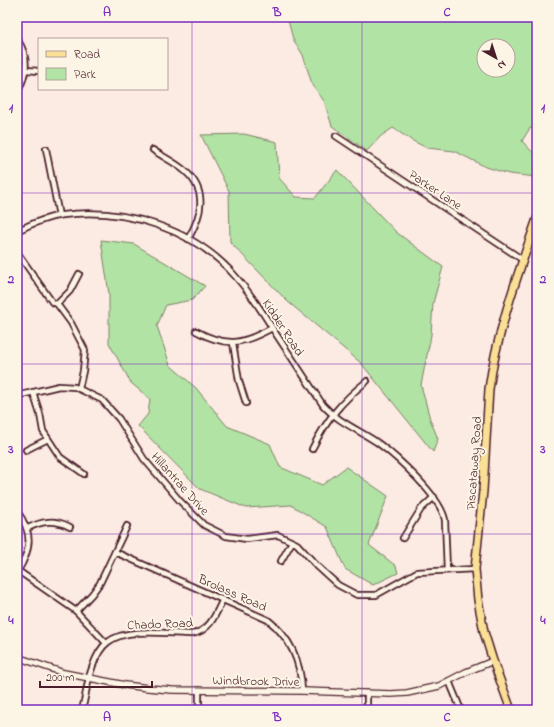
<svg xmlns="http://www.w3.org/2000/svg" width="554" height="727" font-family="'Indie Flower',sans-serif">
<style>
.green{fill:#b1e3a4;stroke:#7e8168;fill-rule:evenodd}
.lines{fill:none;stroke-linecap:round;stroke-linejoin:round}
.minor-casing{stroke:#4a1f2b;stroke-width:8}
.tertiary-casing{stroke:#4a1f2b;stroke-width:8}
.primary-casing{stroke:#4a1f2b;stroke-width:10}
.minor{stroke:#fcf5e5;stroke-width:4.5}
.tertiary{stroke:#fcf5e5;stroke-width:5.5}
.primary{stroke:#fadf96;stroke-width:7}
.grid{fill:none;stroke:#7b2cbf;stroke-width:1;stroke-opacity:0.55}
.labels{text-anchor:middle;stroke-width:4;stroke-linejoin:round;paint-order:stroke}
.street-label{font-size:13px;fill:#4a1f2b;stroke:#fcf5e5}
.neatline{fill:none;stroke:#7b2cbf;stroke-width:1.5}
.grid-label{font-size:13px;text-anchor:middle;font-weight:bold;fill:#7b2cbf}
</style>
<rect width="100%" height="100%" fill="#fcebe3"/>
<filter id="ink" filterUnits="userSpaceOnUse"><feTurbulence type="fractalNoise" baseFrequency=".025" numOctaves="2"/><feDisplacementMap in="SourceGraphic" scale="8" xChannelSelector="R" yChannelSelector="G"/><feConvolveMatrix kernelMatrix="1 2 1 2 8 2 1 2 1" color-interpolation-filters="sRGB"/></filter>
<g filter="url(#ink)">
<g class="green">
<path d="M287,17H533L537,25V130L530,128L522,141L537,157V177L509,174L486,167L454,151L427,148L411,140L393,128L381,136L367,151L332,126L324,101L312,84L303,55L293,39ZM484,46H508V70H484Z"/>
<path d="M244,134L277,142L279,178L296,197L315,198L337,170L396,232L443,267L433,303L431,335L421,385L430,419L438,439L433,452L361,363L287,301L230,242L229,191L201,135Z"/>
<path d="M101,240L134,244L205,286L192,300L166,305L157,326L170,365L196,388L227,426L270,444L280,467L322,485L346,467L388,496L369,545L396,566L398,573L373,585L345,569L327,527L291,505L246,508L200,489L138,426L148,414L150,399L131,383L109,343V294Z"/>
</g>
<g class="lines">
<defs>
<g id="minor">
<path d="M17,39C30,58 27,74 17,93"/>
<path d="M26,70L39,71"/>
<path d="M336,136L523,260"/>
<path d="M46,149L59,216"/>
<path d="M153,150C163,157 175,162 185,171C208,191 202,215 188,239"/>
<path d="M17,231C31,224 47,217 63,215C125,207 195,229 236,277C251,294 264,314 276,334C292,358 307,381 323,405C338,422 359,430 378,443C397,457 441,497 445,520L447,570"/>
<path d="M17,252L52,302L57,304L71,323L85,350L83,371L79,389"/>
<path d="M57,304L70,291L79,274"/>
<path d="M196,331C227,348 243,344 272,328"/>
<path d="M233,343L239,381L246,403"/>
<path d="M33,392L40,414L43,431L60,457L84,474"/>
<path d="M17,396L59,386L75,387L102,400L119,419L144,459L180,501L204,525L226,536L247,539L278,535L297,544L317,566L338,585L357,595H376L417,572L475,569"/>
<path d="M312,449C327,419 341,402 367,381"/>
<path d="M26,450L48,439"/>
<path d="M17,511C33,533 32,549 17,572"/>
<path d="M28,528C42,521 55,519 70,527"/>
<path d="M403,538L421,509L434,497"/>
<path d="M115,552L268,620C291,638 301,663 302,691"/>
<path d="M281,561L292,542"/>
<path d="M17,570L76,611L106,643"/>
<path d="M76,611L92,594L100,583L127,526"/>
<path d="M449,681L461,710"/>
<path d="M367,693V710"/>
<path d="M82,710C86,696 87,681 92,668C95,659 100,648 108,642C127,627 169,634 192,634C210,631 216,614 223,599"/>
<path d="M199,710V690"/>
</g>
<path id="tertiary" d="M17,657L64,673L125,685L148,688L172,690L302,691L391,694L407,693L439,686L466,672L493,661"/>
<path id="primary" d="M511,710L493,661L484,632L478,600L475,569L483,491L489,389C497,331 518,274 537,219"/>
</defs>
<use href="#minor" class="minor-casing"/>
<use href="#tertiary" class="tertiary-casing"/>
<use href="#primary" class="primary-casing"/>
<use href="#minor" class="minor"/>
<use href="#tertiary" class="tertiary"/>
<use href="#primary" class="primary"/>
</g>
</g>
<path class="grid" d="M192,17V710M362,17V710M17,193H537M17,364H537M17,534H537"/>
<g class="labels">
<g class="street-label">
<text transform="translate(436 189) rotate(34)" y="5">Parker Lane</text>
<text transform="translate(284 327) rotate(57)" y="5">Kidder Road</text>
<text transform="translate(473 463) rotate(-86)" y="5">Piscataway Road</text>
<text transform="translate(181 483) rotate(48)" y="5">Hillantrae Drive</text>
<text transform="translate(233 592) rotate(24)" y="5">Brolass Road</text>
<text transform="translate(160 623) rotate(-2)" y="5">Chado Road</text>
<text transform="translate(256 680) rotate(1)" y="5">Windbrook Drive</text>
</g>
</g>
<rect width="554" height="727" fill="none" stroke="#fcf5e5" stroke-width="44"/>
<rect x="38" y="38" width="130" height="52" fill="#fcf5e5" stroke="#b59f9b"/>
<rect x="46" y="51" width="20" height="6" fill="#fadf96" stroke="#b59f9b"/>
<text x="74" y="58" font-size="12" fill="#4a1f2b">Road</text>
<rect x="46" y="68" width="20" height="12" fill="#b1e3a4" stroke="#b59f9b"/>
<text x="74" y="78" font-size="12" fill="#4a1f2b">Park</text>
<g transform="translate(496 58) rotate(141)"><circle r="19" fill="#fcf5e5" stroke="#b59f9b"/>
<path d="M0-3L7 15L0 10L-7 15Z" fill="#4a1f2b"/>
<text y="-6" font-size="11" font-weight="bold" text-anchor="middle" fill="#4a1f2b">N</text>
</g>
<path d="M40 681v6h112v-6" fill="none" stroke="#4a1f2b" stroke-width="2"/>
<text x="46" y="681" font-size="12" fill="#4a1f2b" stroke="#fcf5e5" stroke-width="3" paint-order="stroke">200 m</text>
<rect x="22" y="22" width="510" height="683" class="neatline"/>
<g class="grid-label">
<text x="107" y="16">A</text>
<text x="277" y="16">B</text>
<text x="447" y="16">C</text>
<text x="11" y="112">1</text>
<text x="543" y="112">1</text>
<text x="11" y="283">2</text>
<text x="543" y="283">2</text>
<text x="11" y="453">3</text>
<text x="543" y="453">3</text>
<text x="11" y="624">4</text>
<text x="543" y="624">4</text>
<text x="107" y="721">A</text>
<text x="277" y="721">B</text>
<text x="447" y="721">C</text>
</g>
</svg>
